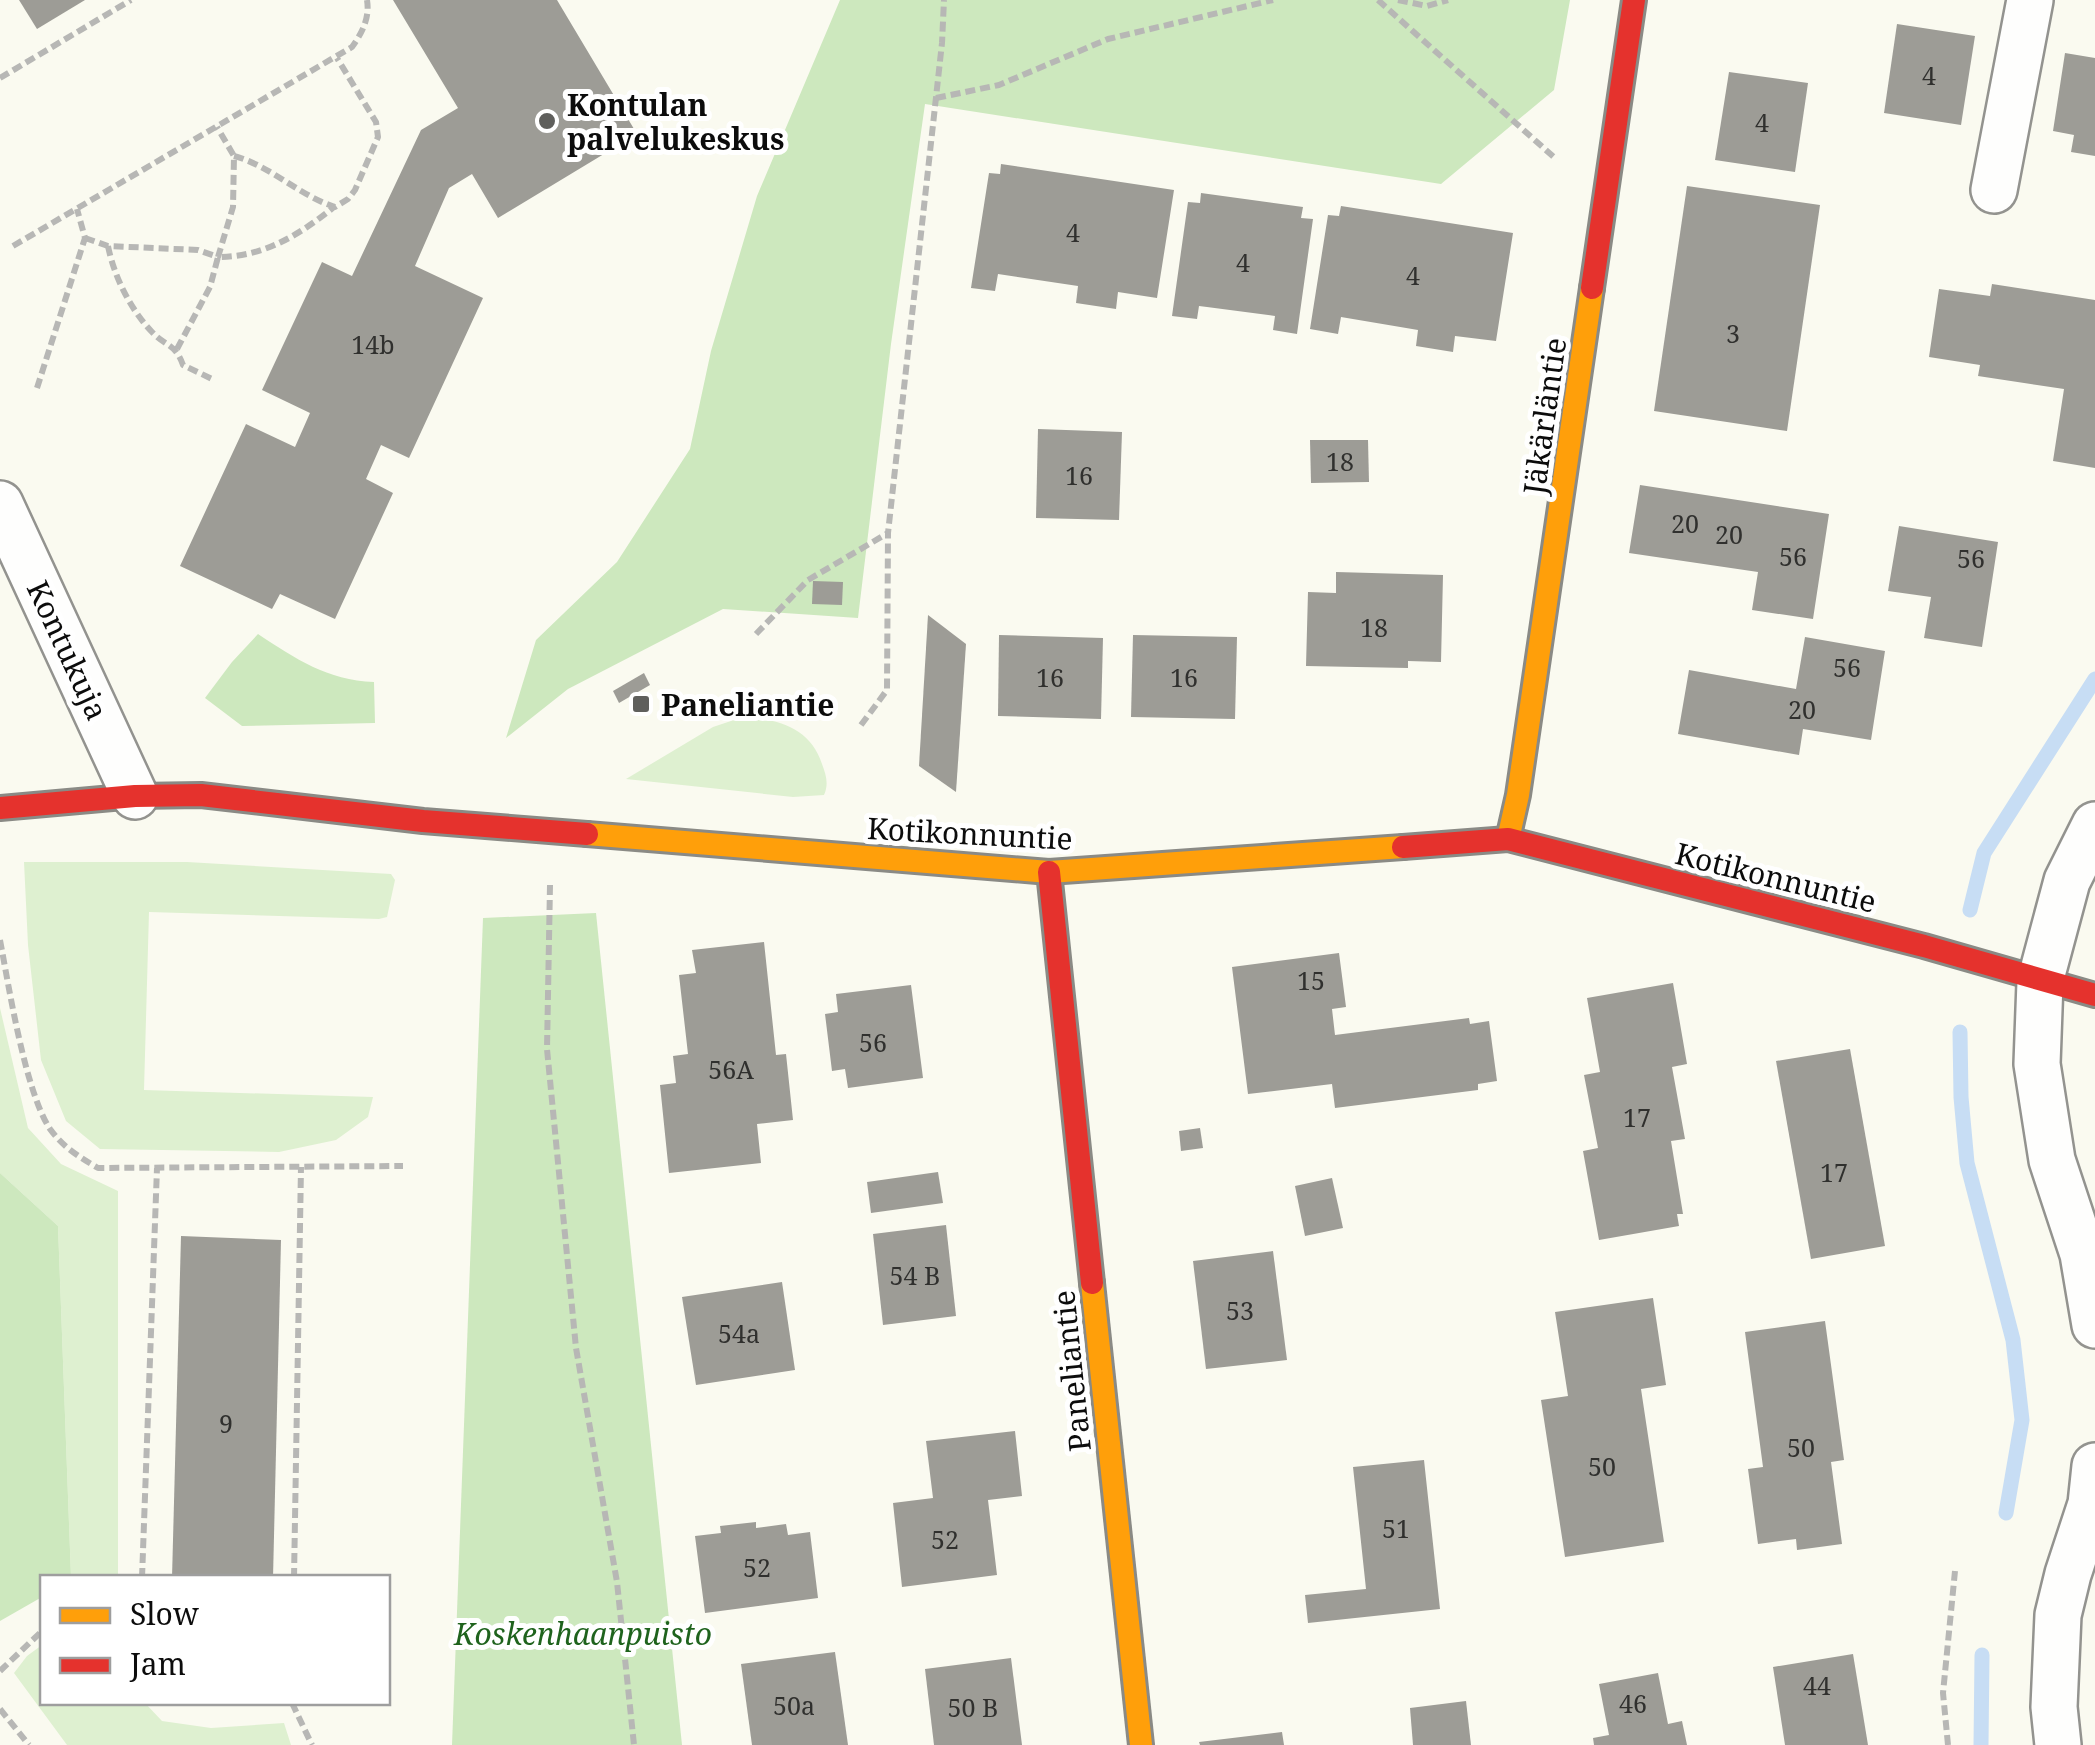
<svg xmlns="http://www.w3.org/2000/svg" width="2095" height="1745" font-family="'Noto Serif',serif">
  <rect width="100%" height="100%" fill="#fafaf0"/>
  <g fill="#def0d0">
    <path d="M743,717C777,718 811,728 822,764C826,775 829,784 824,795L793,797L626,779L713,727Z"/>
    <polygon points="24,862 187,862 391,874 395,880 387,917 379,919 149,912 144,1090 373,1097 368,1117 336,1140 279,1152 100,1149 66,1121 41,1060 28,945"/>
    <polygon points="0,1008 28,1128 61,1164 118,1191 118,1577 71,1577 58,1226 0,1173"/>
    <polygon points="42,1645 42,1702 145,1703 162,1721 211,1728 284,1723 291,1745 67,1745 14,1673 27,1656"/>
  </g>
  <g fill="#cde8be">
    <polygon points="840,0 1570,0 1554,90 1441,184 925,104 891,344 858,618 723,609 568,689 506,738 536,640 617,562 690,449 711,351 757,196"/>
    <path d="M258,634C296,659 327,680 374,682L375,723L242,726L205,698L232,662Z"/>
    <polygon points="596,913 682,1745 452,1745 483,918"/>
    <polygon points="0,1173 58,1226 71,1577 42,1578 42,1597 0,1621"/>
  </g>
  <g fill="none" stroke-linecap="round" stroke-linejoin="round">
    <g stroke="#c7ddf4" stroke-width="15">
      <polyline points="1970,910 1984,853 2095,679"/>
      <polyline points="1960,1032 1961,1097 1967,1163 2013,1340 2022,1420 2006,1513"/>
      <polyline points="1981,1745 1982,1655"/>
    </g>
  </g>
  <g fill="#9d9c96">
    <polygon points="19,0 85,0 37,29"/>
    <polygon points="393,0 557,0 637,134 498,218 472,174 449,188 415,266 483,298 409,458 381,445 366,479 393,493 335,619 280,594 272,609 180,566 246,424 295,447 310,413 262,390 322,262 352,276 421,130 458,108"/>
    <polygon points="1897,24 1975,36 1961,125 1884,113"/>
    <polygon points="2065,53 2095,58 2095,156 2071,152 2074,135 2053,131"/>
    <polygon points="1729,72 1808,83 1795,172 1715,160"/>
    <polygon points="1001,164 1174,190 1157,298 1118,292 1116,309 1076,303 1078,286 998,274 995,291 971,288 989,173 1000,174"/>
    <polygon points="1687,186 1820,205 1787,431 1654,411"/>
    <polygon points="1201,193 1303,207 1301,218 1313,219 1297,334 1273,330 1275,316 1207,307 1199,306 1197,319 1172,316 1188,202 1200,203"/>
    <polygon points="1341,206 1513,233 1496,341 1455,336 1453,352 1416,346 1418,330 1341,317 1338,334 1310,329 1328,215 1339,216"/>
    <polygon points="1992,284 2095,300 2095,468 2053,461 2064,389 1978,376 1980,365 1929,357 1939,289 1990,296"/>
    <polygon points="1038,429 1122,432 1119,520 1036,518"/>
    <polygon points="1310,440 1368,440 1369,482 1311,483"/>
    <polygon points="1640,485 1829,514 1813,619 1752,610 1758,572 1629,553"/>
    <polygon points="1899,526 1998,542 1982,647 1924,638 1931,597 1888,591"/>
    <polygon points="1336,572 1443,575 1441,662 1408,661 1408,668 1306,666 1308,592 1336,593"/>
    <polygon points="813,581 843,582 842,605 812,604"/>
    <polygon points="928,615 966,644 956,792 919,766"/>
    <polygon points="999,635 1103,638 1101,719 998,716"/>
    <polygon points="1133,635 1237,637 1235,719 1131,717"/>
    <polygon points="1805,637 1885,651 1871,740 1803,729 1799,755 1678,734 1689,670 1796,689"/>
    <polygon points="644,673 650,685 619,703 613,691"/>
    <polygon points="764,942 776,1055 786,1054 793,1120 757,1124 761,1163 669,1173 660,1085 676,1083 673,1056 688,1054 679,975 696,973 692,950"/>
    <polygon points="1339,953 1346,1007 1332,1009 1335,1035 1469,1018 1470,1024 1489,1021 1497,1081 1478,1084 1478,1090 1335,1108 1332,1084 1248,1094 1232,967"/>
    <polygon points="1673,983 1687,1064 1672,1067 1685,1139 1671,1141 1683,1214 1677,1214 1679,1226 1599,1240 1583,1151 1598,1148 1584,1075 1600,1072 1587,998"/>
    <polygon points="911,985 923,1078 848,1088 845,1069 832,1071 825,1014 838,1012 836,994"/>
    <polygon points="1850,1049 1885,1246 1811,1259 1776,1061"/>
    <polygon points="1200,1128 1203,1148 1181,1151 1179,1131"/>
    <polygon points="938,1172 943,1203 871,1213 867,1182"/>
    <polygon points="1332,1178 1343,1228 1305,1236 1295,1186"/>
    <polygon points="946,1225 956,1316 883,1325 873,1234"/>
    <polygon points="181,1236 281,1240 273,1578 172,1578"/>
    <polygon points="1273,1251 1287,1360 1206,1369 1193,1261"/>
    <polygon points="782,1282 795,1370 696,1385 682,1297"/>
    <polygon points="1653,1298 1666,1385 1641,1389 1664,1542 1565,1557 1541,1400 1568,1396 1555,1312"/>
    <polygon points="1825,1321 1844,1460 1831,1462 1842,1544 1797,1550 1796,1539 1758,1544 1748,1469 1763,1467 1745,1332"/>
    <polygon points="1015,1431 1022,1496 988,1500 997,1575 902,1587 893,1503 933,1498 926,1441"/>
    <polygon points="1424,1460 1440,1609 1308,1623 1305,1595 1366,1589 1353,1467"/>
    <polygon points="756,1522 756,1528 786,1524 788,1535 810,1532 818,1598 705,1613 695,1536 721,1533 720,1526"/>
    <polygon points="835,1652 848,1745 752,1745 741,1664"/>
    <polygon points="1853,1654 1868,1745 1785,1745 1773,1667"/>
    <polygon points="1011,1658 1022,1745 934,1745 925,1669"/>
    <polygon points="1658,1673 1668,1724 1682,1721 1687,1745 1594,1745 1593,1738 1609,1735 1599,1684"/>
    <polygon points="1466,1701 1471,1745 1413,1745 1410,1708"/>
    <polygon points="1282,1732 1284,1745 1200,1745 1199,1742"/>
  </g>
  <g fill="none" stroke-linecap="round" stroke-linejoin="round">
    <g stroke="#93938f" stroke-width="50">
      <g id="street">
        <polyline points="1994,190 2030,0"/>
        <polyline points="0,504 135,796"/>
        <polyline points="2095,825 2067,881 2040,982 2037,1064 2052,1160 2083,1254 2095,1325"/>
        <polyline points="2058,1745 2054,1707 2058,1615 2068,1574 2091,1504 2095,1466"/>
      </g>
    </g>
    <g stroke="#8a8a85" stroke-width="28">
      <g id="slow">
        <polyline points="587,834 1049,872 1403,847"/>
        <polyline points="1508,839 1518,795 1592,288"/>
        <polyline points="1092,1283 1141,1745"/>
      </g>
    </g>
    <g stroke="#8a8a85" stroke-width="28">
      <g id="jam">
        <polyline points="1592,288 1634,0"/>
        <polyline points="0,808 135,796 201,795 423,821 587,834"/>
        <polyline points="1403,847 1508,839 1924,946 2095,995"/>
        <polyline points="1049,872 1092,1283"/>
      </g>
    </g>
    <g stroke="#b7b7b5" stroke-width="6" stroke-dasharray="10 5" stroke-linecap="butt">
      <polyline points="1378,0 1556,159"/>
      <polyline points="1398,0 1427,6 1448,0"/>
      <polyline points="0,78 131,0"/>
      <polyline points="936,98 999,85 1108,39 1273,0"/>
      <path d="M234,156C271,166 298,195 335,207L348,199L355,190L378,137L376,122L337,58"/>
      <polyline points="85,238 108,246 198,250 218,257 233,207 234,156 217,127"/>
      <path d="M13,246L352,47C362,33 370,18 367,0"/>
      <path d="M108,246C114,276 130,309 152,332C166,347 175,343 183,365L212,379"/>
      <path d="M177,349L210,287L218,257C264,257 299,235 334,207"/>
      <polyline points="37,388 85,238 77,209"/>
      <polyline points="756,634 808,580 888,533"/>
      <polyline points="861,725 887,690 888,533 942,43 944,0"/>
      <polyline points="550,885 547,1049 576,1348 617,1582 634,1745"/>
      <path d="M0,940C9,987 25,1091 50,1129C63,1147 79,1157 98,1168L403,1166"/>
      <polyline points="142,1578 157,1168"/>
      <polyline points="294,1578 301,1167"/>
      <polyline points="0,1671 42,1631"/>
      <polyline points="186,1702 292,1702"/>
      <polyline points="292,1703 312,1745"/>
      <polyline points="0,1709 29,1745"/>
      <polyline points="1948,1745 1943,1693 1955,1571"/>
    </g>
    <use href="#street" stroke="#fefefd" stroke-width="45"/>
    <use href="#slow" stroke="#ff9f0a" stroke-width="22"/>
    <use href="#jam" stroke="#e5322d" stroke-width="22"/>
  </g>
  <g fill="#5f5f5c" stroke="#fff" stroke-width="4">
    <circle cx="547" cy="121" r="10"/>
    <rect x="631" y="694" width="20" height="20" rx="5"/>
  </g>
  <g text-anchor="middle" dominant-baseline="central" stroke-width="10" stroke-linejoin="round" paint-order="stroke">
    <g font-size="25" fill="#30302e">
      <text x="1929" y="75">4</text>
      <text x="1762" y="122">4</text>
      <text x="1073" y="232">4</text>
      <text x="1243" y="262">4</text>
      <text x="1413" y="275">4</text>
      <text x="1733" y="333">3</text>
      <text x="373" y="344">14b</text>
      <text x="1340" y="461">18</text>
      <text x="1079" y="475">16</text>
      <text x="1685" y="523">20</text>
      <text x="1729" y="534">20</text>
      <text x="1793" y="556">56</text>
      <text x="1971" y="558">56</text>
      <text x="1374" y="627">18</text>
      <text x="1847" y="667">56</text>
      <text x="1050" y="677">16</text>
      <text x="1184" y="677">16</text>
      <text x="1802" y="709">20</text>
      <text x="1311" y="980">15</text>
      <text x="873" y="1042">56</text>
      <text x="731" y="1069">56A</text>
      <text x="1637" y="1117">17</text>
      <text x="1834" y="1172">17</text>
      <text x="915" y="1275">54 B</text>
      <text x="1240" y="1310">53</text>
      <text x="739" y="1333">54a</text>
      <text x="226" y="1423">9</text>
      <text x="1801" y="1447">50</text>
      <text x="1602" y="1466">50</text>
      <text x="1396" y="1528">51</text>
      <text x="945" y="1539">52</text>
      <text x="757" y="1567">52</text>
      <text x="1817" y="1685">44</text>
      <text x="1633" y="1703">46</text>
      <text x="794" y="1705">50a</text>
      <text x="973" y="1707">50 B</text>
    </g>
    <g font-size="30" font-weight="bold" fill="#0c0c0c" stroke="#fff" text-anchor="start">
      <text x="567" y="104">Kontulan<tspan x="567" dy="34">palvelukeskus</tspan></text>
      <text x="661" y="704">Paneliantie</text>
    </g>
    <g font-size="30" fill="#0c0c0c" stroke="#fff">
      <text transform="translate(1544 416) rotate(-82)">Jäkärläntie</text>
      <text transform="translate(68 650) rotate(65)">Kontukuja</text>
      <text transform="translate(970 833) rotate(3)">Kotikonnuntie</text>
      <text transform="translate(1776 877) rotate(14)">Kotikonnuntie</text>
      <text transform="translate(1071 1371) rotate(-96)">Paneliantie</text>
    </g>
    <g font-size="30" font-style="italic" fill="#1f631d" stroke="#fff">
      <text x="583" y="1633">Koskenhaanpuisto</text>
    </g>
  </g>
  <rect x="40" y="1575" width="350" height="130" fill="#ffffff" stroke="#9e9e9e" stroke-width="2.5"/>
  <rect x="60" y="1608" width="50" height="15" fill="#ff9f0a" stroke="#9e9e9e" stroke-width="2.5"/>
  <text x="130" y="1625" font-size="30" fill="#0c0c0c">Slow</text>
  <rect x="60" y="1658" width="50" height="15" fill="#e5322d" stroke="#9e9e9e" stroke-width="2.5"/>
  <text x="130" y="1675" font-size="30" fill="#0c0c0c">Jam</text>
</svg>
